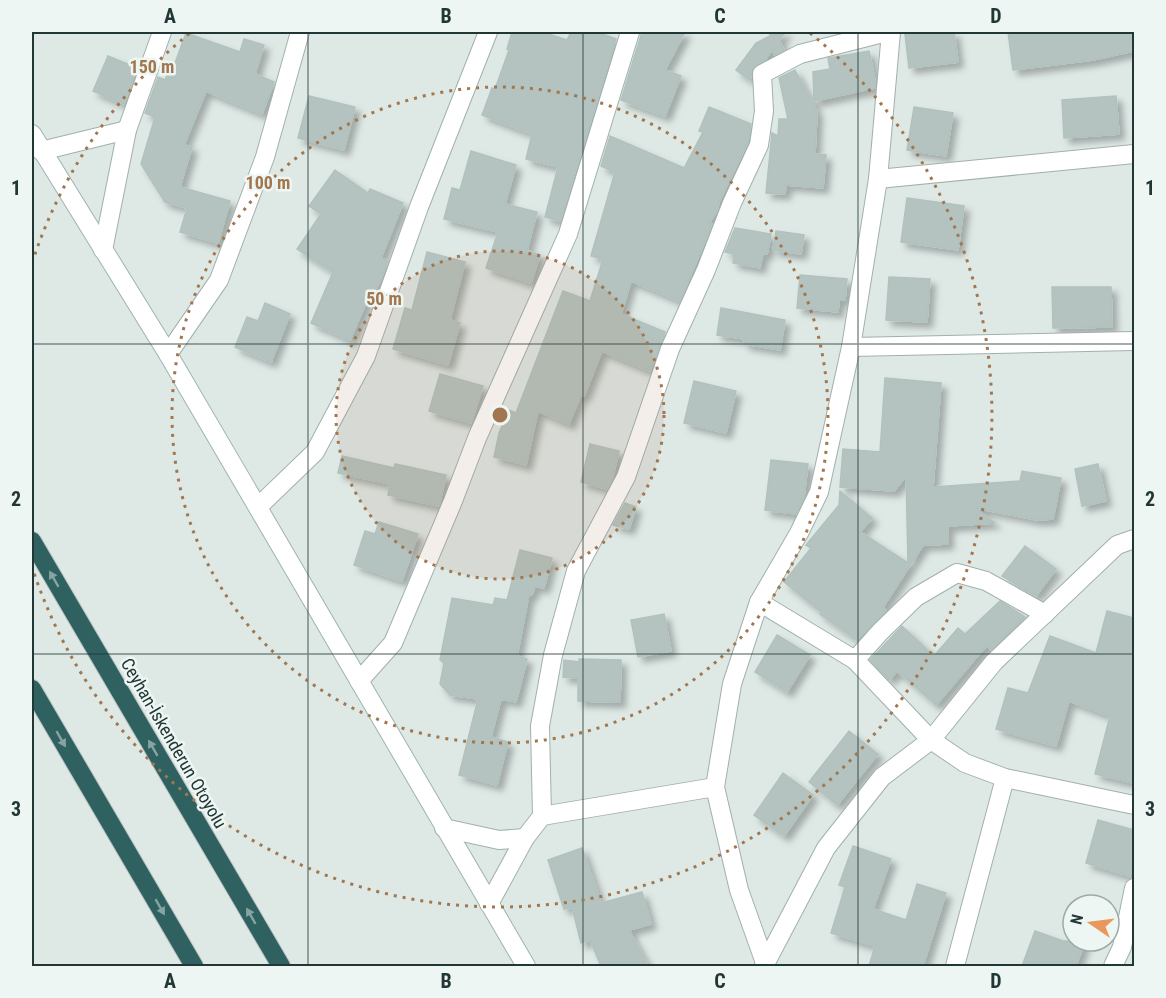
<svg xmlns="http://www.w3.org/2000/svg" width="1166" height="998" font-family="'Roboto Condensed',sans-serif">
  <defs>
    <filter id="shadow"><feDropShadow dx="5.5" dy="5.5" stdDeviation="3" flood-color="#0004"/></filter>
  </defs>
  <rect width="100%" height="100%" fill="#dee9e6"/>
  <g fill="#b4c3bf" stroke="#b1c2be" stroke-width="1.5" filter="url(#shadow)">
    <polygon points="512,32 542,32 567,40 571,32 597,32 616,39 560,221 545,217 558,167 526,159 532,134 482,115 492,88 495,89 509,50 507,49"/>
    <polygon points="642,32 685,32 665,70 681,76 665,116 621,100"/>
    <polygon points="773,32 786,32 779,40 784,50 774,55 773,49 765,60 753,68 750,80 736,70 756,43 770,36 770,33"/>
    <polygon points="924,32 954,32 958,62 909,68 905,34"/>
    <polygon points="1008,32 1134,32 1134,51 1093,60 1013,70"/>
    <polygon points="186,33 240,52 244,39 264,45 255,74 274,82 262,114 206,91 184,145 192,147 180,187 230,201 218,243 180,232 187,208 165,202 141,164 155,117 145,113 158,77 165,80 168,73 171,74"/>
    <polygon points="869,51 875,81 875,88 814,101 813,72 830,69 828,58"/>
    <polygon points="108,56 137,68 124,104 93,91"/>
    <polygon points="795,70 817,112 815,154 826,155 823,188 786,185 785,194 766,193 772,133 778,136 779,119 788,119 779,78"/>
    <polygon points="309,96 355,107 344,150 298,138"/>
    <polygon points="1116,96 1119,134 1064,138 1062,100"/>
    <polygon points="709,107 751,124 748,142 719,202 717,211 709,223 712,224 680,301 631,281 621,314 665,332 650,371 602,351 584,396 581,395 569,424 538,411 526,465 494,457 499,433 509,410 516,413 563,291 590,301 603,259 591,256 615,172 601,166 610,136 684,168 703,132 699,131"/>
    <polygon points="914,107 953,113 946,156 907,150"/>
    <polygon points="471,151 516,165 505,204 537,212 527,250 540,255 531,283 486,268 498,232 444,219 452,188 460,190"/>
    <polygon points="335,170 368,193 370,189 403,203 381,258 388,261 381,279 372,297 369,296 350,340 311,323 333,272 297,249 321,214 309,206"/>
    <polygon points="907,198 964,206 958,250 901,242"/>
    <polygon points="735,228 771,234 767,254 763,253 760,268 733,263 734,254 725,252"/>
    <polygon points="776,231 804,235 801,254 773,250"/>
    <polygon points="427,252 465,262 450,320 460,323 448,365 393,349 405,308 412,310"/>
    <polygon points="800,275 847,279 845,300 839,300 838,312 797,308"/>
    <polygon points="889,277 930,279 927,322 886,320"/>
    <polygon points="1052,287 1111,287 1112,327 1053,328"/>
    <polygon points="265,303 290,314 271,362 235,347 247,317 258,321"/>
    <polygon points="721,308 785,320 780,350 744,344 745,339 717,335"/>
    <polygon points="440,374 483,386 471,423 429,411"/>
    <polygon points="885,378 941,383 933,487 1020,481 1022,471 1061,478 1053,519 1037,520 975,508 995,523 948,526 948,544 923,545 883,607 886,611 857,640 820,614 821,612 784,582 811,548 806,545 839,505 840,491 872,518 860,532 908,563 906,476 894,491 840,487 843,449 880,452"/>
    <polygon points="694,381 736,391 726,433 684,423"/>
    <polygon points="590,444 619,451 612,480 607,489 581,482"/>
    <polygon points="342,456 394,468 395,464 446,475 439,506 388,495 390,484 338,473"/>
    <polygon points="771,460 808,464 804,497 796,514 765,510"/>
    <polygon points="1098,464 1106,501 1082,506 1075,469"/>
    <polygon points="625,503 636,507 629,529 613,525"/>
    <polygon points="379,522 418,534 402,581 354,565 365,531 375,534"/>
    <polygon points="1025,546 1056,569 1036,596 1002,576"/>
    <polygon points="520,550 552,558 544,588 535,586 532,595 529,594 517,656 527,659 516,702 501,699 491,737 508,742 497,785 459,775 478,699 450,695 440,684 444,663 440,660 452,598 493,605 495,598 507,600"/>
    <polygon points="1000,601 1025,617 991,650 987,645 936,705 897,671 889,680 870,660 902,626 934,656 958,628 965,634"/>
    <polygon points="1107,611 1134,618 1134,783 1095,774 1110,716 1069,701 1056,746 996,729 1008,688 1028,693 1050,636 1096,653"/>
    <polygon points="664,614 671,651 638,657 631,620"/>
    <polygon points="777,635 810,655 787,692 755,672"/>
    <polygon points="579,659 621,660 620,702 578,701 578,678 563,677 564,660 579,662"/>
    <polygon points="849,731 878,754 837,805 809,782"/>
    <polygon points="783,773 813,795 784,836 754,815"/>
    <polygon points="1098,820 1134,830 1134,859 1130,876 1086,863"/>
    <polygon points="853,846 891,859 873,909 906,920 917,884 946,893 923,966 869,966 875,946 831,933 845,887 839,885"/>
    <polygon points="582,848 601,903 642,892 651,924 629,930 648,966 601,966 590,940 581,943 572,907 564,909 548,860"/>
    <polygon points="1035,931 1063,941 1085,941 1076,966 1022,966"/>
  </g>
  <g fill="none" stroke-linecap="round" stroke-linejoin="round">
    <g stroke="#a2b0ad" stroke-width="20">
      <g id="street">
        <polyline points="41,151 127,130"/>
        <polyline points="878,179 1134,154"/>
        <polyline points="103,250 127,130 162,32"/>
        <polyline points="851,347 1134,341"/>
        <polyline points="168,354 219,280 265,157 300,32"/>
        <polyline points="258,507 315,452 366,356 419,207 488,32"/>
        <polyline points="759,602 855,660 880,632 916,597 957,573 986,581 1045,614"/>
        <polyline points="855,660 931,740 965,763 1005,778 1134,805"/>
        <polyline points="359,681 393,643 453,501 477,438 568,234 630,32"/>
        <polyline points="542,816 715,787"/>
        <polyline points="444,828 499,840 525,838"/>
        <polyline points="489,904 525,838 542,816 540,726 553,655 576,571 626,477 670,349 706,270 732,203 759,145 764,111 762,74 800,54 887,32"/>
        <polyline points="765,963 739,890 715,787 732,684 759,602 799,533 819,492 851,347 878,179 891,32"/>
        <polyline points="764,966 826,848 882,777 931,740 994,662 1117,545 1134,539"/>
        <polyline points="955,966 1005,778"/>
        <polyline points="1113,966 1122,947 1134,888"/>
      </g>
    </g>
    <g stroke="#9eb3b0" stroke-width="20">
      <polyline id="secondary" points="32,134 168,354 526,966"/>
    </g>
    <g stroke="#bcc3c2" stroke-width="20">
      <g id="highway">
        <polyline points="32,541 281,966"/>
        <polyline points="32,689 194,966"/>
      </g>
    </g>
    <use href="#street" stroke="#fff" stroke-width="18"/>
    <use href="#secondary" stroke="#fff" stroke-width="18"/>
    <use href="#highway" stroke="#2f6160" stroke-width="18"/>
  </g>
  <defs><path id="oneway-solid" d="M-6-.8H1V-3.2L6.5 0L1 3.2V.8H-6Z" transform="scale(1.5)"/></defs>
  <g fill="#85a4a2">
    <use href="#oneway-solid" transform="translate(54 579) rotate(-120)"/>
    <use href="#oneway-solid" transform="translate(61 739) rotate(60)"/>
    <use href="#oneway-solid" transform="translate(153 748) rotate(-120)"/>
    <use href="#oneway-solid" transform="translate(160 907) rotate(60)"/>
    <use href="#oneway-solid" transform="translate(251 916) rotate(-120)"/>
  </g>
  <path fill="none" stroke="#213735" stroke-width="1.5" stroke-opacity="0.55" d="M308,32V966M583,32V966M858,32V966M32,344H1134M32,654H1134"/>
  <circle cx="500" cy="415" r="164" fill="#a2764f" fill-opacity=".12"/>
  <g fill="none" stroke="#a2764f" stroke-width="3" stroke-dasharray="3 6">
    <circle cx="500" cy="415" r="164"/>
    <circle cx="500" cy="415" r="328"/>
    <path d="M32 263A492 492 0 0 1 190 33M810 33A492 492 0 1 1 32 567"/>
  </g>
  <g text-anchor="middle" dominant-baseline="central" stroke-width="5" stroke-linejoin="round" paint-order="stroke">
    <g font-size="18" fill="#213735" stroke="#eef6f3">
      <text transform="translate(174 743) rotate(60)">Ceyhan-İskenderun Otoyolu</text>
    </g>
  </g>
  <circle cx="500" cy="415" r="9" fill="#a2764f" stroke="#eef6f3" stroke-width="3"/>
  <g font-size="18" text-anchor="middle" font-weight="bold" fill="#a2764f" stroke="#eef6f3" stroke-width="5" stroke-linejoin="round" paint-order="stroke">
    <text x="152" y="73">150 m</text>
    <text x="268" y="189">100 m</text>
    <text x="384" y="305">50 m</text>
  </g>
  <rect width="1166" height="998" fill="none" stroke="#eef6f3" stroke-width="66"/>
  <g transform="translate(1091 923) rotate(284)"><circle r="28" fill="#eef6f3" stroke="#9caaa7" stroke-width="1.5"/>
  <path d="M0-4.5L10 22L0 15L-10 22Z" fill="#e8985d"/>
  <text y="-9" font-size="16" font-weight="bold" text-anchor="middle" fill="#213735">N</text>
  </g>
  <rect x="33" y="33" width="1100" height="932" fill="none" stroke="#213735" stroke-width="2"/>
  <g font-size="20" text-anchor="middle" font-weight="bold" fill="#213735">
    <text x="170" y="23">A</text>
    <text x="446" y="23">B</text>
    <text x="720" y="23">C</text>
    <text x="996" y="23">D</text>
    <text x="16" y="195">1</text>
    <text x="1150" y="195">1</text>
    <text x="16" y="506">2</text>
    <text x="1150" y="506">2</text>
    <text x="16" y="816">3</text>
    <text x="1150" y="816">3</text>
    <text x="170" y="988">A</text>
    <text x="446" y="988">B</text>
    <text x="720" y="988">C</text>
    <text x="996" y="988">D</text>
  </g>
</svg>
